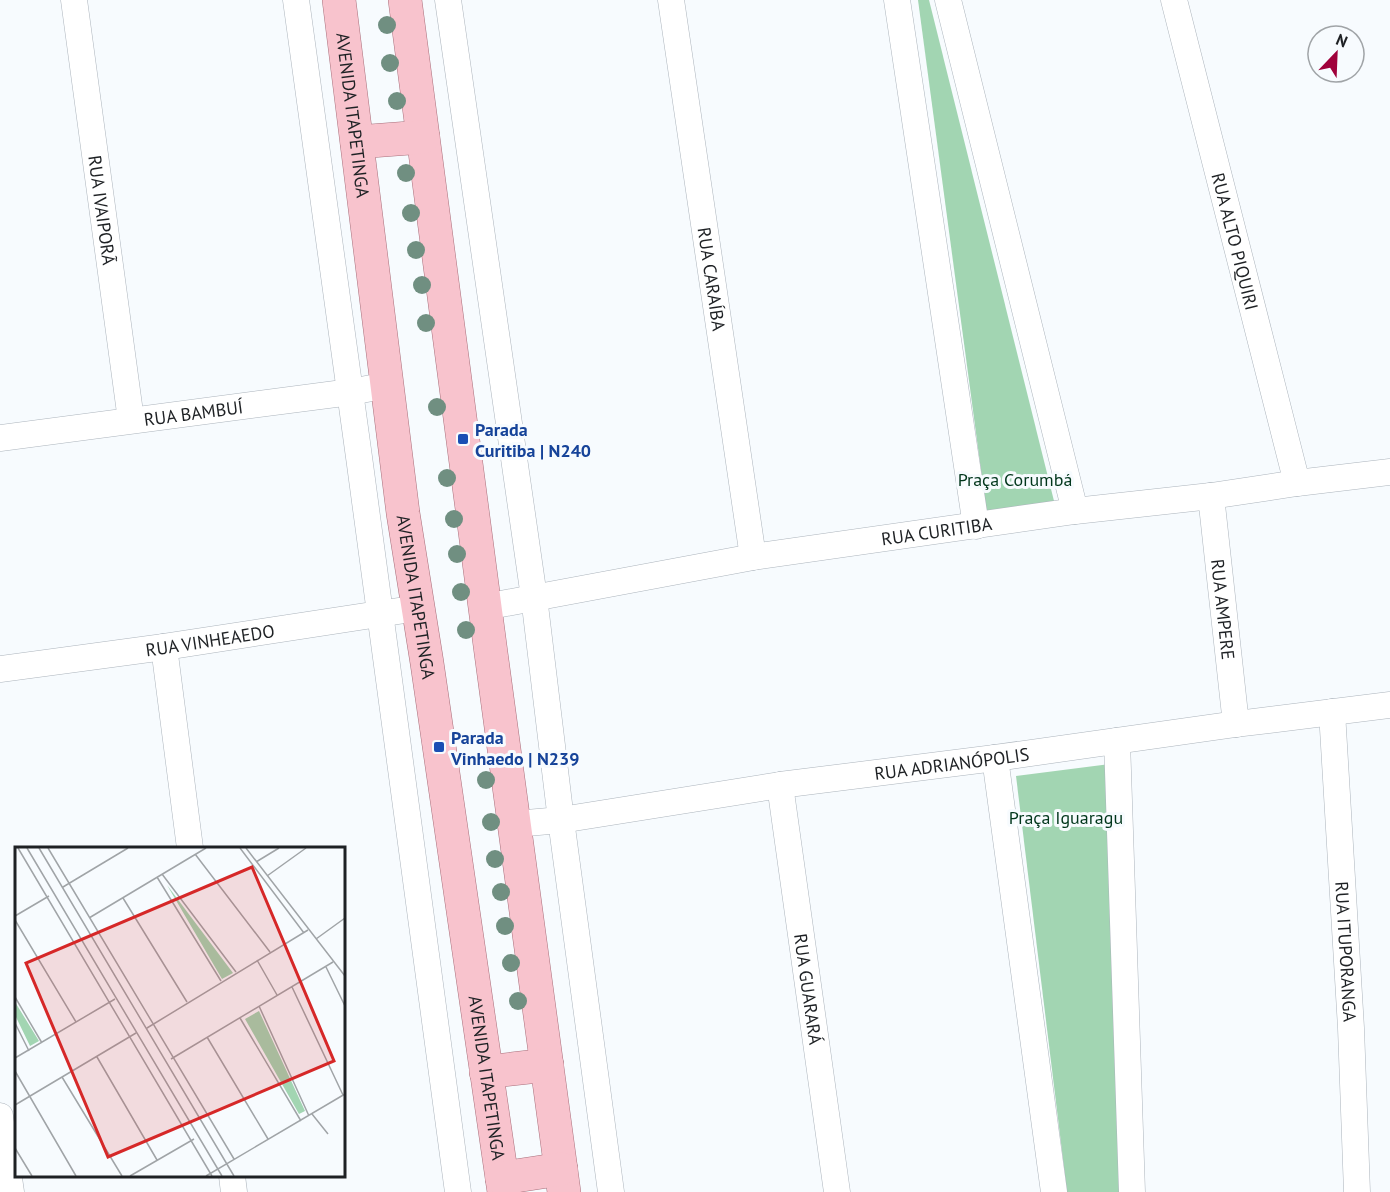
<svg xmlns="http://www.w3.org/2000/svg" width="1390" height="1192" font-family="'PT Sans',sans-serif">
  <rect width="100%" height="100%" fill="#f7fbfe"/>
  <g fill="#a2d5b2">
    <polygon points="918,0 929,0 1056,509 987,515"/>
    <polygon points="1110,764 1121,1192 1067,1192 1016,776"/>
  </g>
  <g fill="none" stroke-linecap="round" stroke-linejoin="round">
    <g stroke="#acb4bc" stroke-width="27">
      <g id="minor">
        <path id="s1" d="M74,0L131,420"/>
        <path d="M296,0C352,397 404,795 458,1192"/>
        <polyline points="448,0 534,597 561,820 611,1192"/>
        <path id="s2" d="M671,0L753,557"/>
        <polyline points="897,0 976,526"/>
        <polyline points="948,0 1075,511"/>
        <path id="s3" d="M1174,0L1297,483"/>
        <path id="s4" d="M0,438L351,392L387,385"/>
        <path id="s5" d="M1211,496L1236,724"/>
        <path id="s6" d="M485,607L753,557L1075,511L1211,496L1297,483L1390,472"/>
        <polyline points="164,647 190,848"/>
        <path id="s7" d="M0,669L164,647L418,608"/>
        <path id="s8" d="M1332,712L1351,1028L1357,1192"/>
        <polyline points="1117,741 1132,1192"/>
        <polyline points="995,758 1054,1192"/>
        <path id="s9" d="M780,785L837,1192"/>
        <path id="s10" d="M515,824L561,820L780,785L995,758L1236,724L1390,705"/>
        <polyline points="0,1116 11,1192"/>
        <polyline points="232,1176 234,1192"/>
      </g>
    </g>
    <g stroke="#a8707c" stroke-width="34">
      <g id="major">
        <path id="s11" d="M339,0L403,513L427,663L504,1192"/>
        <polyline points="405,0 491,653 564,1192"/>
        <polyline points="357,142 423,137"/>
        <polyline points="486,1072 547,1065"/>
        <polyline points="502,1178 561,1169"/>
      </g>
    </g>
    <use href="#minor" stroke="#fff" stroke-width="26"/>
    <use href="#major" stroke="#f8c3cd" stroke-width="33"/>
  </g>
  <g fill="#708f81">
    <circle cx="387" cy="25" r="9"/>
    <circle cx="390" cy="63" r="9"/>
    <circle cx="397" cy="101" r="9"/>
    <circle cx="406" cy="173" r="9"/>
    <circle cx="411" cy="213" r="9"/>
    <circle cx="416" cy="250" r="9"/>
    <circle cx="422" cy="285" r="9"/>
    <circle cx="426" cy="323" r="9"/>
    <circle cx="437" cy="407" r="9"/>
    <circle cx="447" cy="478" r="9"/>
    <circle cx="454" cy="519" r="9"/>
    <circle cx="457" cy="554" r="9"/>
    <circle cx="461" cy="592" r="9"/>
    <circle cx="466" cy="630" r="9"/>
    <circle cx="486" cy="780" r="9"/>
    <circle cx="491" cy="822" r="9"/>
    <circle cx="495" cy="859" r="9"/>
    <circle cx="501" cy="892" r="9"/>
    <circle cx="505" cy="926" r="9"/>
    <circle cx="511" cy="963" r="9"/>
    <circle cx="518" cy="1001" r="9"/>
  </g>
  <g fill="#1a4fb4" stroke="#f7fbfe" stroke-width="2">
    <rect x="457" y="433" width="12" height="12" rx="3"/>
    <rect x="433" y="741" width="12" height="12" rx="3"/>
  </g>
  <g text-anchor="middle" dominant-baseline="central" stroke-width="6" stroke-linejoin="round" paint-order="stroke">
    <g font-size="18" fill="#1e2124" stroke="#f7fbfe">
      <text stroke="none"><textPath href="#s11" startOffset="116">AVENIDA ITAPETINGA</textPath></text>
      <text stroke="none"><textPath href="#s1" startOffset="212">RUA IVAIPORÃ</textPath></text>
      <text stroke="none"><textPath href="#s3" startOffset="249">RUA ALTO PIQUIRI</textPath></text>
      <text stroke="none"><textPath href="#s2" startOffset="282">RUA CARAÍBA</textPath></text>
      <text stroke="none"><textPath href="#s4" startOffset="195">RUA BAMBUÍ</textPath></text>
      <text stroke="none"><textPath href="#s6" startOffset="458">RUA CURITIBA</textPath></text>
      <text stroke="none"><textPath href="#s11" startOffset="602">AVENIDA ITAPETINGA</textPath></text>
      <text stroke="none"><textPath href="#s5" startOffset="114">RUA AMPERE</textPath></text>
      <text stroke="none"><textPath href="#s7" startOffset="212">RUA VINHEAEDO</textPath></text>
      <text stroke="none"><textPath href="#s10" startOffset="441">RUA ADRIANÓPOLIS</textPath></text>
      <text stroke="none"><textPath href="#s8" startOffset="240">RUA ITUPORANGA</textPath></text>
      <text stroke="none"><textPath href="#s9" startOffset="206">RUA GUARARÁ</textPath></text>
      <text stroke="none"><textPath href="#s11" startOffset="1088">AVENIDA ITAPETINGA</textPath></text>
    </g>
    <g font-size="18" font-weight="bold" fill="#164399" stroke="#f7fbfe" text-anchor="start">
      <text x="475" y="429">Parada<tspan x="475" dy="21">Curitiba | N240</tspan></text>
      <text x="451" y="737">Parada<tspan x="451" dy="21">Vinhaedo | N239</tspan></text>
    </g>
    <g font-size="18" fill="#01361b" stroke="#f7fbfe">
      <text x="1015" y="479">Praça Corumbá</text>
      <text x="1066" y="817">Praça Iguaragu</text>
    </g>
  </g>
  <g transform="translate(15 847)">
    <rect width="330" height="330" fill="#f7fbfe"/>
    <path d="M152,38L218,126L207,132ZM0,155L24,194L15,199L0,168ZM244,164L290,264L284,267L230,172Z" fill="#a2d5b2"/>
    <path fill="none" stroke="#a0a4a7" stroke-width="1.5" d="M3,1L197,329M12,1L207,329M24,1L219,329M33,1L219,312M225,1L289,86M231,1L330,129M180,7L255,105M241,15L264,1M147,27L221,125M252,29L291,1M142,30L206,134M48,40L113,1M108,51L172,155M0,69L34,49M74,71L191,1M0,73L61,175M301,92L330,71M242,113L262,148M311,120L330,159M277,140L328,248M0,150L27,196M244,159L294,269M225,171L286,274M0,176L14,204M132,181L293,83M192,190L253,292M82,210L142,313M0,211L100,152M156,212L318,115M0,224L61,329M47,230L107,329M0,258L121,186M297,267L313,287M0,301L17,329M115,329L179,292M191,329L330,247"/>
    <path fill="#d62828" fill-opacity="0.15" stroke="#d62828" stroke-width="3" d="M237,20L319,214L93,310L11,116Z"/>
    <rect width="330" height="330" fill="none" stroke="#1e2124" stroke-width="3"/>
  </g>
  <g transform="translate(1336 54) rotate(23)"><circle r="28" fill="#f7fbfe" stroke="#a0a4a7" stroke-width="1.5"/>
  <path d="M0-4.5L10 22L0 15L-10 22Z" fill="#a0013b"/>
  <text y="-9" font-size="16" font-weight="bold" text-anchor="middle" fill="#1e2124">N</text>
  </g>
</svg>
